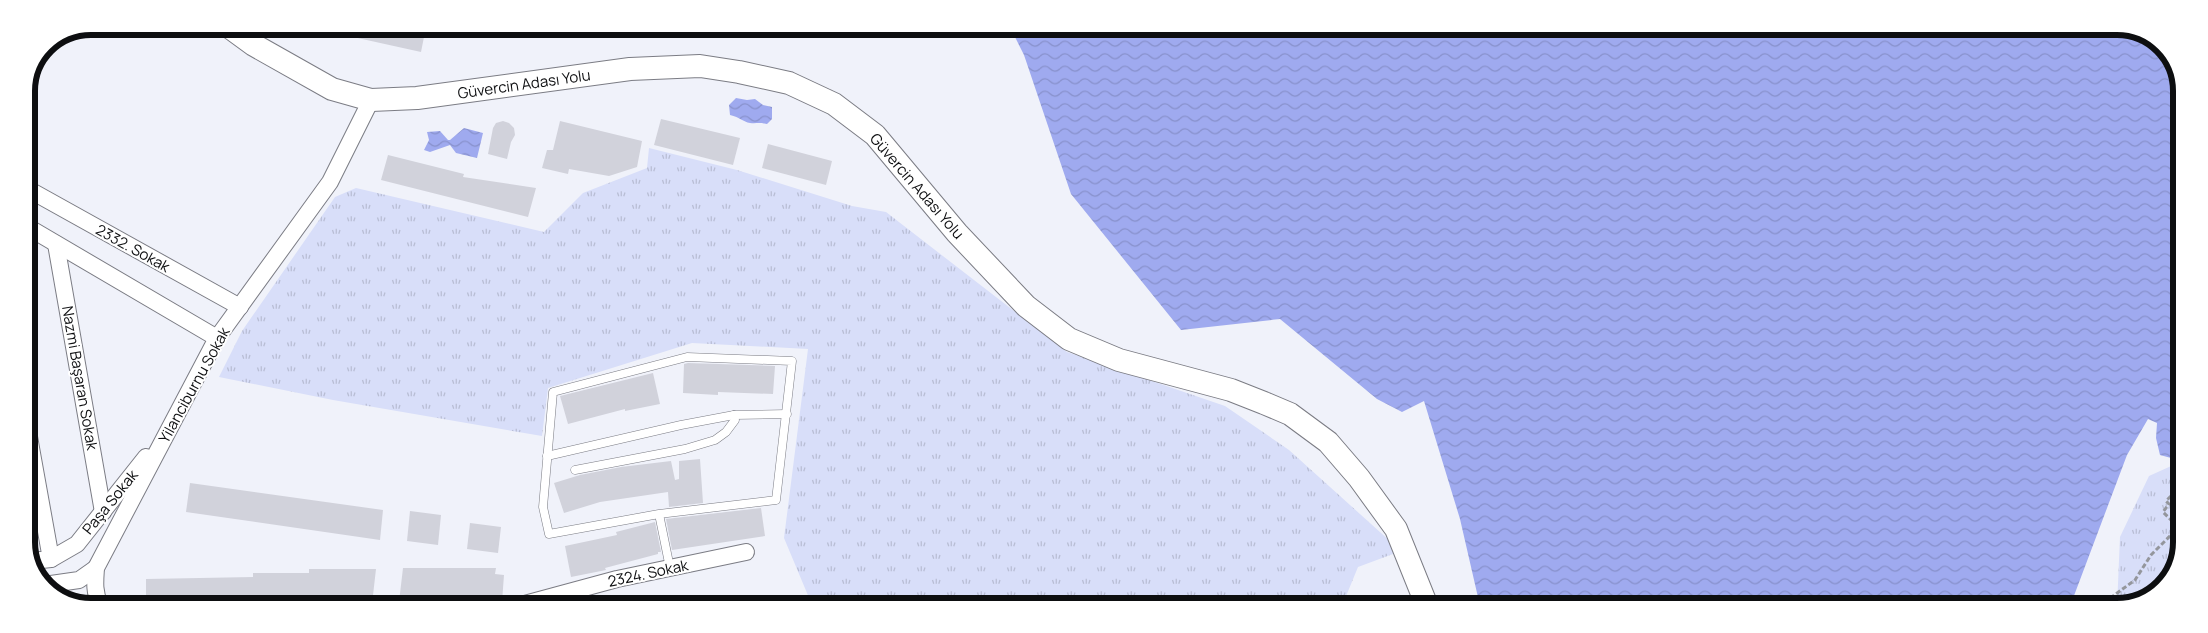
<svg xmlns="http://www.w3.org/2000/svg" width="2208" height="633" font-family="Manrope,sans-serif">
  <defs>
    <pattern id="grass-tufts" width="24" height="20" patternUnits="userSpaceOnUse" patternTransform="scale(1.25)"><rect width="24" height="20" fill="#d8def9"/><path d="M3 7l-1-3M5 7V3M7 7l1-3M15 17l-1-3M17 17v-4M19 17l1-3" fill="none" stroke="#b8bdd4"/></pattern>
    <pattern id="water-waves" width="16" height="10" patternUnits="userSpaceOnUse" patternTransform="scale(1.25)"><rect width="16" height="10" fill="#9faaef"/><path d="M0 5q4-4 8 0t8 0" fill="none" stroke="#8891cc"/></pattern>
  </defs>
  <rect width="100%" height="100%" fill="#f0f2fa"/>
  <g fill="url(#grass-tufts)">
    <polygon points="649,148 737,170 852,206 886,212 1067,352 1225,406 1289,450 1401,551 1358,567 1342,606 812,605 784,538 808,349 692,343 548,388 542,436 333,400 219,377 242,331 335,197 356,188 544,232 583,193 647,168"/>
    <polygon points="2180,462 2180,558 2157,593 2117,607 2120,537 2149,476"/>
  </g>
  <g fill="url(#water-waves)">
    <polygon points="447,27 476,27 475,31 470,35 446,29"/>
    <polygon points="1010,27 2133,28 2166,49 2182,87 2180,438 2171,458 2160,455 2156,438 2157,423 2148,419 2127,455 2072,601 2074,607 1480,606 1460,519 1424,401 1402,412 1377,399 1280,319 1181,330 1071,194 1024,55"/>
    <path d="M736,98L747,100L755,99L763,105L772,107V119L767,124C759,122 756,124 750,123C743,122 740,117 730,115L729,105Z"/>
    <polygon points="464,128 483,133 477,158 456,153 450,145 430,152 424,150 429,140 427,132 440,131 448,140 450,140"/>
  </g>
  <g fill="#d1d2db">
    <polygon points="336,27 426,27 421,52 335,33"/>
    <polygon points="661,119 740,138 733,165 654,145"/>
    <polygon points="503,121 509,123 514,128 515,135 511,142 507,159 488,154 493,128 496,123"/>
    <polygon points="560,121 642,141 637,167 609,176 569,169 568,174 542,168 547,150 553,150"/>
    <polygon points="768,144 832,161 826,185 762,168"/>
    <polygon points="388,155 464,174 463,177 536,188 528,217 381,180"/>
    <polygon points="688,363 775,366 773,394 718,392 718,395 683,393 684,364"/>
    <polygon points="653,373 660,404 625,411 625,409 568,424 560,396"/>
    <polygon points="700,459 703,503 669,507 668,492 600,502 564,513 554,483 580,475 621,467 671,461 675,480 679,479 679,461"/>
    <polygon points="190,483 383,510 380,540 186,512"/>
    <polygon points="761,508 765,536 672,550 666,519"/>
    <polygon points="410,511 441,515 438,545 407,541"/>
    <polygon points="655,522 661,552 658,552 658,554 605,568 606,570 571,577 565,546 617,535 616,532"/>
    <polygon points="470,523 501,527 498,553 467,549"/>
    <polygon points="403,568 496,568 495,574 504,575 502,602 457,599 457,601 399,602"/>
    <polygon points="309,569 376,569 372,604 146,605 146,579 253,577 253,573 309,573"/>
  </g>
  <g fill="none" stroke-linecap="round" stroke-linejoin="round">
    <g stroke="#7b7c84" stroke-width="9">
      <g id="lane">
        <polyline points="547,456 681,425 734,415 787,414"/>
        <polyline points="575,470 685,449 715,440 726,432 735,420 734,415"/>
        <polyline points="659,514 549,534 543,507 553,392 687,357 792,361 776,500 659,514 670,568"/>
      </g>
    </g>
    <g stroke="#7b7c84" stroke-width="18">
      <g id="street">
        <polyline points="26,188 240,307"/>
        <polyline points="26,226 217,338"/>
        <polyline points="56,244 103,512"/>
        <polyline points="26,420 51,559"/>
        <polyline points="32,561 51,559 77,544 146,457"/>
        <polyline points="44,585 79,580 96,568"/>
        <path d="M100,605C94,592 95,582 96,568L217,338L330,182L371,100"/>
        <polyline points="521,605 617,579 746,552"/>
      </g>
    </g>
    <g stroke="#7b7c84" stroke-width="24">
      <polyline id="secondary" points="228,26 254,45 332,89 371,100 417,98 630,69 700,66 739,72 789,83 834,104 875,135 957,233 1026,306 1069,339 1119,360 1231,390 1264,403 1290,414 1328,442 1359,478 1396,529 1427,606"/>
    </g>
    <g stroke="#94969c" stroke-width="3" stroke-dasharray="5 2.5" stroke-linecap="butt">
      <polyline points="2178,527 2163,512 2169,504 2166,501 2180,487"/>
      <polyline points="2098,607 2135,580 2151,555 2180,526"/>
    </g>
    <use href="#lane" stroke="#fff" stroke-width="8"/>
    <use href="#street" stroke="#fff" stroke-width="16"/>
    <use href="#secondary" stroke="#fff" stroke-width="22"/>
  </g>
  <g text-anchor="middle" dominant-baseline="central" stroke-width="4" stroke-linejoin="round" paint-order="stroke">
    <g font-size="15" fill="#0d0e10" stroke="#fff">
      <text transform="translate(524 84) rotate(-8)">Güvercin Adası Yolu</text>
      <text transform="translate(917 186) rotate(49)">Güvercin Adası Yolu</text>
      <text transform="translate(133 248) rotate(29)">2332. Sokak</text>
      <text transform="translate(80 378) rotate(80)">Nazmi Başaran Sokak</text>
      <text transform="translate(194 385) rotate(-61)">Yilanciburnu Sokak</text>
      <text transform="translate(110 502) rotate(-51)">Paşa Sokak</text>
      <text transform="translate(648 573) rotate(-12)">2324. Sokak</text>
    </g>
  </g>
  <path d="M0 0H2208V633H0ZM91 35H2117A56 56 0 0 1 2173 91V542A56 56 0 0 1 2117 598H91A56 56 0 0 1 35 542V91A56 56 0 0 1 91 35Z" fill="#fff" fill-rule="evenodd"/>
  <path fill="none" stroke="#0d0e10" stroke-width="6" d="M91 35H2117A56 56 0 0 1 2173 91V542A56 56 0 0 1 2117 598H91A56 56 0 0 1 35 542V91A56 56 0 0 1 91 35Z"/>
</svg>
